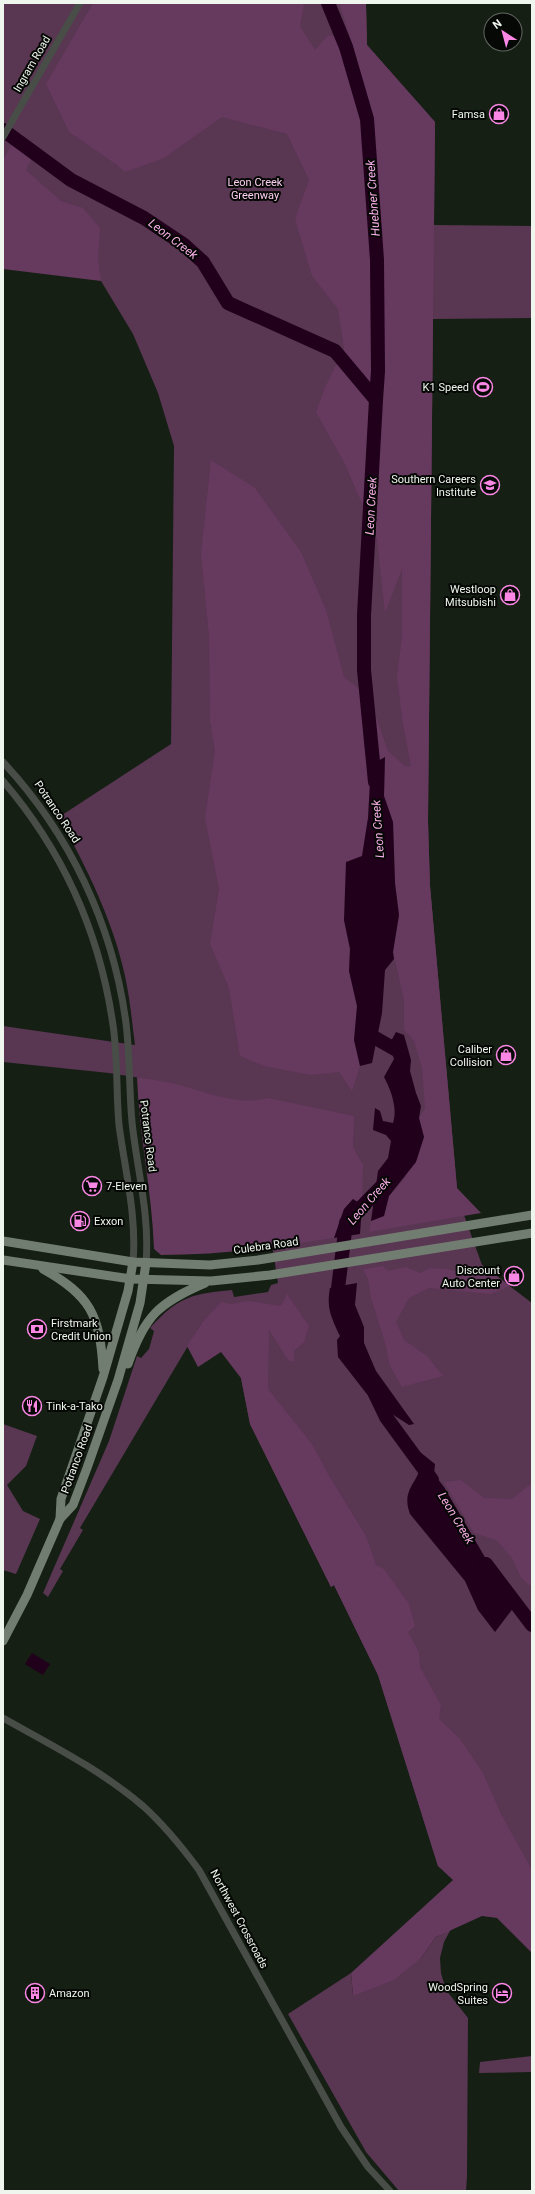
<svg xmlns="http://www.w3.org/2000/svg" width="535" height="2194" font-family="Roboto,sans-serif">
  <rect width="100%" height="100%" fill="#151f14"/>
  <g fill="#593652">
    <path d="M3,3H366L367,45L435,122L434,225L532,226V318L433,319L428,821L430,886L457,1188L464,1215L482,1265L532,1303V1946L438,1866L378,1675L334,1585L331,1587L250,1424L241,1378L201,1324L80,1528L83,1530L60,1569L63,1571L48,1597L43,1593L109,1441L137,1356L141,1358L149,1349L154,1331L150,1328C178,1297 191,1294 232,1290L234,1297L268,1292L271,1285L278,1283L271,1238L147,1079L109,1073L3,1062V1026L135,1045C132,1022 130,999 125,976C113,920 86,867 59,817L171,744L174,446L158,393L133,334L101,281L3,162Z"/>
    <polygon points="3,1424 37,1436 26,1466 7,1485 23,1511 40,1519 16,1574 3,1570"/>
    <polygon points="451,1929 444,1942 440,1958 441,1973 446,1990 468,2018 467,2177 466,2191 399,2191 366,2152 288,2014 351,1973 353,1996 421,1958 436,1937"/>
    <polygon points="532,2056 532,2072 479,2073 480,2062"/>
  </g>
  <g fill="#66395e">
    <polygon points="93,3 303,3 304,5 300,26 315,50 328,35 351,40 339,3 366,3 367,45 435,122 428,821 430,886 457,1188 481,1213 369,1232 371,1221 384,1216 389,1196 405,1178 424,1137 419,1118 425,1109 422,1068 414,1041 404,1030 404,1000 393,952 399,915 395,883 393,822 384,796 385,757 371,765 368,818 362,856 344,920 350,949 349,971 357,1006 354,1040 360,1066 352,1091 339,1072 311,1075 264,1066 240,1056 229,988 210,944 219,889 205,818 215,751 210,721 209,635 201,554 211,460 255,488 301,552 326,610 344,677 363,692 374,711 388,751 405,766 411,766 402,718 397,677 402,636 402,569 385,613 377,539 345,464 316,412 326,385 344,349 338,309 312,276 295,219 309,180 287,134 222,117 164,158 125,172 114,163 69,132 46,84"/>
    <polygon points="19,132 36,149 26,170 61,201 83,208 100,228 98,259 101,281 3,269 3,160"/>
    <path d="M137,1077C148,1079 160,1081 171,1083C202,1090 236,1107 268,1098L354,1116L353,1147L363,1165L362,1205L353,1199L344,1210L334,1238C276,1247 220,1255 161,1255L154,1249C152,1191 139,1135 137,1077Z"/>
    <polygon points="482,1265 510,1286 491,1294 429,1288 409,1298 396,1322 404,1340 427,1356 443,1376 402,1387 389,1364 386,1346 371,1298 368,1279 363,1269 383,1266 388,1271 406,1267 420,1273 430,1268 447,1269 472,1275 481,1270"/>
    <polygon points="287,1294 309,1326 304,1342 294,1351 294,1362 288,1360 269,1330 268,1389 312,1444 328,1474 366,1536 376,1565 384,1569 409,1604 415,1626 408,1632 419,1652 420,1667 441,1705 439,1719 460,1739 483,1773 501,1814 532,1870 532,1953 497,1918 482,1916 436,1937 421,1958 394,1980 353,1996 351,1973 453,1880 438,1866 378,1675 334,1585 331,1587 250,1424 241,1378 221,1352 198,1367 187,1346 201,1324 221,1302 230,1304 249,1301 281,1306"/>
    <polygon points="461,1480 484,1498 512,1499 532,1483 532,1587 521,1578 512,1558 496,1540 474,1533 444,1482"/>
  </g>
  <g fill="#20001b">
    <polygon points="385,757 384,796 393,822 395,883 399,915 393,952 394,959 385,970 382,1013 372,1063 360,1066 354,1040 357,1006 349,971 350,949 344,920 346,862 362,856 368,818 371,765"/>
    <path d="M396,1032L404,1035L411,1060L410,1071L416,1093L421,1106L419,1118L424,1137L416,1162L389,1196L384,1216L371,1221L378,1171L388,1158L391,1141L386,1135L373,1130L375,1108L380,1111L383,1121L393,1123C398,1109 391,1090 384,1077L394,1059L390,1043Z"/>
    <polygon points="353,1199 362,1205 360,1234 334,1238 344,1209"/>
    <path d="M357,1283L355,1305L364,1327V1343L376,1371L414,1424L409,1425L378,1405L366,1393L338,1357L337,1340L340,1336C332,1319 326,1308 330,1288Z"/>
    <path d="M420,1452L435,1464L434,1474L444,1487L514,1607L495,1632L478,1610L465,1581L410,1514C399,1484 426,1482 420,1452Z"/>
    <polygon points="32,1653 50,1664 43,1675 25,1664"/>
  </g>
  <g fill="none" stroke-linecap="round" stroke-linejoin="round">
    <g stroke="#20001b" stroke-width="14">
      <polyline points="328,3 346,47 367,119 377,260 378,371 376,400"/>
      <polyline points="3,130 71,180 144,218 183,244 203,262 228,303 335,351 376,400 364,615 364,670 375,782"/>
      <polyline points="371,1024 370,1035 400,1052 401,1059"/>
      <polyline points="336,1305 346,1223 388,1180"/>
      <polyline points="373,1390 386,1417 432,1480"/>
      <polyline points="486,1564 532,1625"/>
    </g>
    <g stroke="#484d47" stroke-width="7">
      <polyline points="3,137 80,3"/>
      <path d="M3,762C70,834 113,925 126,1023C130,1056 129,1089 132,1122C137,1170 150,1215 146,1263"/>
      <path d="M3,781C63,851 100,934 113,1025C118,1058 116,1092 119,1125C125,1171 137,1216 133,1262"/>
      <path d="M3,1718C51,1745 101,1770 143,1806C164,1825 182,1847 199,1870L341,2127L368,2167L390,2191"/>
    </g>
    <g stroke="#727d71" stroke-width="9">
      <polyline points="3,1241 133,1262 210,1265 258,1260 532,1215"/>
      <polyline points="3,1260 131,1279 211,1281 270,1275 532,1233"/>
      <path d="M43,1269C90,1295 100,1315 103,1369"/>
      <path d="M128,1364C145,1316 158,1303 205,1283"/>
      <polyline points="60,1519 61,1499 103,1377 128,1291 133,1262"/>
      <polyline points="3,1641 27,1595 60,1519 73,1505 87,1468 118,1380 140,1303 146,1263"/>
    </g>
  </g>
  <defs>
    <g id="shop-ring" transform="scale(1)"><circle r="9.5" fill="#050804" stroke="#fb87e5" stroke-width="1.5"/><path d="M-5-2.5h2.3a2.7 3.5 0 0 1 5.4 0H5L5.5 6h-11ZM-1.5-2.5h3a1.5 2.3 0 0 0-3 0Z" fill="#fb87e5"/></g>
    <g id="stadium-ring" transform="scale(1)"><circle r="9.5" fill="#050804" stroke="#fb87e5" stroke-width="1.5"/><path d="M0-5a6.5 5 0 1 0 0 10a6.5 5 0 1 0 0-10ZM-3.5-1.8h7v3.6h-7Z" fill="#fb87e5"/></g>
    <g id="university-ring" transform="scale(1)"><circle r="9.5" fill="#050804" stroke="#fb87e5" stroke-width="1.5"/><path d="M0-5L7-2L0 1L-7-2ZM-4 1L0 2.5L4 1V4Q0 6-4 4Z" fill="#fb87e5"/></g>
    <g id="supermarket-ring" transform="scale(1)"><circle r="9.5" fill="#050804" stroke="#fb87e5" stroke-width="1.5"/><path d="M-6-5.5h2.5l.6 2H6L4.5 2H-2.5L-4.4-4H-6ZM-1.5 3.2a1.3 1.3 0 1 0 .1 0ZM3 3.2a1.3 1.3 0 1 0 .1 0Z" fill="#fb87e5"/></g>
    <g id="fuel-ring" transform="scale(1)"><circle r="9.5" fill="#050804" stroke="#fb87e5" stroke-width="1.5"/><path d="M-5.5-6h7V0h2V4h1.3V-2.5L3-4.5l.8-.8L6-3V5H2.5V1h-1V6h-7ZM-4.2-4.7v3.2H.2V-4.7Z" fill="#fb87e5"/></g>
    <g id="bank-ring" transform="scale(1)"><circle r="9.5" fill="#050804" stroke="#fb87e5" stroke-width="1.5"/><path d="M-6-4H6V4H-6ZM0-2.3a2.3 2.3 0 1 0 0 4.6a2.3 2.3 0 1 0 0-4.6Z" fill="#fb87e5"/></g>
    <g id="restaurant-ring" transform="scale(1)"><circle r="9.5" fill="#050804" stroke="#fb87e5" stroke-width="1.5"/><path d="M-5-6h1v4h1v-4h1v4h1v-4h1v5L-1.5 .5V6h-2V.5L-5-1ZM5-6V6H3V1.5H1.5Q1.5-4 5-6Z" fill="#fb87e5"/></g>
    <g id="building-ring" transform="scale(1)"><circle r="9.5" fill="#050804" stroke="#fb87e5" stroke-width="1.5"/><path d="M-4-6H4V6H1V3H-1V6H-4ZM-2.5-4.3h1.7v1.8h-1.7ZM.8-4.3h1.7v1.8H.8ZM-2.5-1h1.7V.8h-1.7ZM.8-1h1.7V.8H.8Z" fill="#fb87e5"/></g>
    <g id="hotel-ring" transform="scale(1)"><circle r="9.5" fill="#050804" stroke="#fb87e5" stroke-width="1.5"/><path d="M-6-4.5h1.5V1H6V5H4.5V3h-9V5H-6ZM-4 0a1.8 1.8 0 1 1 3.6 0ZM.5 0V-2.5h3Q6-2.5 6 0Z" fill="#fb87e5"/></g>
  </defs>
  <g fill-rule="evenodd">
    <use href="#shop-ring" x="499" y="114"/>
    <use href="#stadium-ring" x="483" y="387"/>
    <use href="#university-ring" x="490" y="485"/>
    <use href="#shop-ring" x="510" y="595"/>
    <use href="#shop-ring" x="506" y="1055"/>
    <use href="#supermarket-ring" x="92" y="1186"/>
    <use href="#fuel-ring" x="80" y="1221"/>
    <use href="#shop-ring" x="514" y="1276"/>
    <use href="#bank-ring" x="37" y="1329"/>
    <use href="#restaurant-ring" x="32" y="1406"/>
    <use href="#building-ring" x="35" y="1993"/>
    <use href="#hotel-ring" x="502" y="1993"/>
  </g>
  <g text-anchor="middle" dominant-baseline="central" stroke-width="4" stroke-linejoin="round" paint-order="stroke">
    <g font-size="11" fill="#eff6ee" stroke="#050804">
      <text transform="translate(32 64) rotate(-60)">Ingram Road</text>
      <text transform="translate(57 812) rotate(56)">Potranco Road</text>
      <text transform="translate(148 1136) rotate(83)">Potranco Road</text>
      <text transform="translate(266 1246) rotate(-8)">Culebra Road</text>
      <text transform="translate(77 1459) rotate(-70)">Potranco Road</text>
      <text transform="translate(239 1919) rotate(62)">Northwest Crossroads</text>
    </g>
    <g font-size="11" fill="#eff6ee" stroke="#050804" text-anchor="end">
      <text x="485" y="114">Famsa</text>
      <text x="469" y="387">K1 Speed</text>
      <text x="476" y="479">Southern Careers<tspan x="476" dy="13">Institute</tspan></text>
      <text x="496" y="589">Westloop<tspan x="496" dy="13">Mitsubishi</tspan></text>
      <text x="492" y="1049">Caliber<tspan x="492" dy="13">Collision</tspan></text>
      <text x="106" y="1186" text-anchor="start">7-Eleven</text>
      <text x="94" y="1221" text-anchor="start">Exxon</text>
      <text x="500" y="1270">Discount<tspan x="500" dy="13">Auto Center</tspan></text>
      <text x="51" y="1323" text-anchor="start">Firstmark<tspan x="51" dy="13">Credit Union</tspan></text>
      <text x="46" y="1406" text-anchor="start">Tink-a-Tako</text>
      <text x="488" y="1987">WoodSpring<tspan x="488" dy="13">Suites</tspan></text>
      <text x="49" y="1993" text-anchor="start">Amazon</text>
    </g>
    <g font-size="11" fill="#fccff1" stroke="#050804">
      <text x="255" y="182">Leon Creek<tspan x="255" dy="13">Greenway</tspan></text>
    </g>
    <g font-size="12" font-style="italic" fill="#f8afe8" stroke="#050804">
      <text transform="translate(373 198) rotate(-94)">Huebner Creek</text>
      <text transform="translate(173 239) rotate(37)">Leon Creek</text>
      <text transform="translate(371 506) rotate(-87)">Leon Creek</text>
      <text transform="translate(378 829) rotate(-94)">Leon Creek</text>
      <text transform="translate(369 1201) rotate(-49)">Leon Creek</text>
      <text transform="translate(456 1518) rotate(59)">Leon Creek</text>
    </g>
  </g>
  <rect width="535" height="2194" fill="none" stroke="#eff6ee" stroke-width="8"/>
  <g transform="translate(503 32) rotate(324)"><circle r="19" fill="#050804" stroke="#636762"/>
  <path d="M0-3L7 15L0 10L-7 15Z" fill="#fb87e5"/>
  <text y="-6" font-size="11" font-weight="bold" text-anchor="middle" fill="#eff6ee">N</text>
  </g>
</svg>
